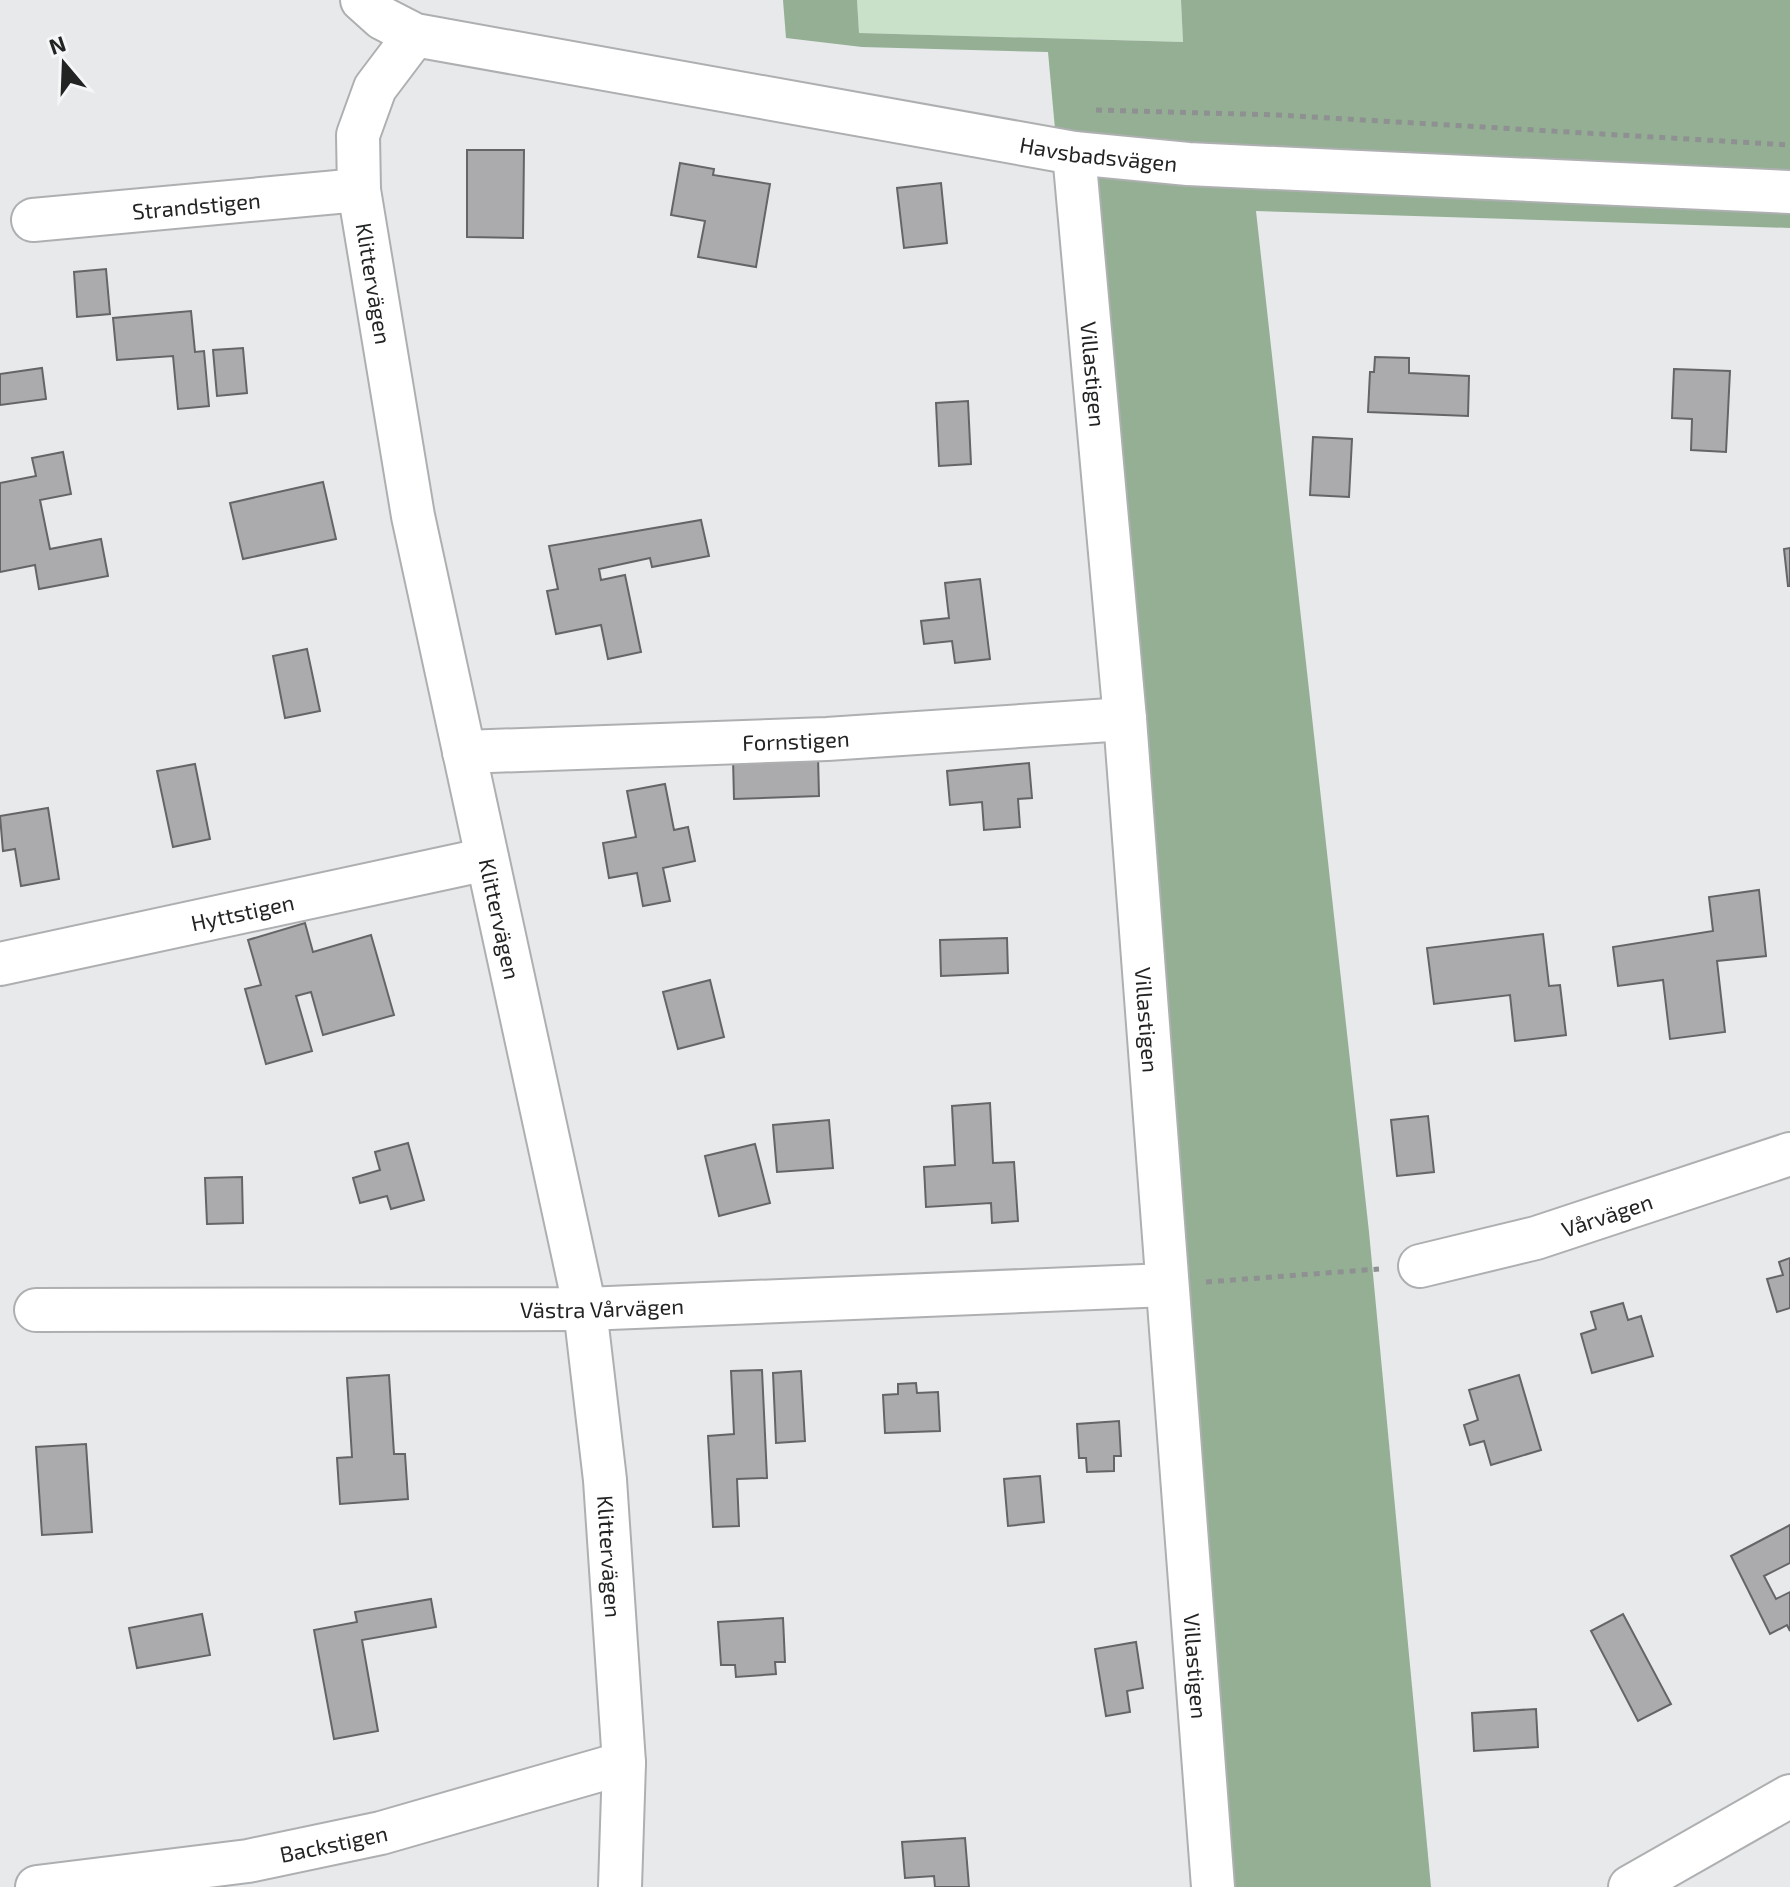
<svg xmlns="http://www.w3.org/2000/svg" width="1790" height="1887" font-family="'Exo 2',sans-serif">
  <rect width="100%" height="100%" fill="#e7e9eb"/>
  <polygon fill="#c9e1c8" points="857,0 1181,0 1183,42 859,33"/>
  <polygon fill="#94af94" points="783,0 857,0 859,33 1183,42 1181,0 1790,0 1790,228 1256,211 1369,1232 1431,1887 1215,1887 1048,52 862,47 786,38"/>
  <g fill="#ababad" stroke="#656567" stroke-width="2">
    <polygon points="467,150 524,150 523,238 467,237"/>
    <polygon points="680,163 714,169 713,175 770,184 756,267 698,257 705,221 671,215"/>
    <polygon points="941,183 947,243 904,248 897,188"/>
    <polygon points="106,269 110,314 77,317 74,272"/>
    <polygon points="191,311 195,352 204,351 209,406 178,409 173,356 117,360 113,318"/>
    <polygon points="243,348 247,393 217,396 213,350"/>
    <polygon points="1375,357 1409,358 1409,373 1469,376 1468,416 1368,412 1370,372 1374,372"/>
    <polygon points="42,368 46,399 0,405 0,374"/>
    <polygon points="1674,369 1730,371 1726,452 1691,450 1692,419 1672,418"/>
    <polygon points="968,401 971,464 939,466 936,403"/>
    <polygon points="1313,437 1352,439 1349,497 1310,495"/>
    <polygon points="63,452 71,494 40,500 50,549 101,539 108,576 39,589 35,565 0,572 0,483 36,476 32,458"/>
    <polygon points="323,482 336,539 243,559 230,503"/>
    <polygon points="701,520 709,556 652,567 650,558 599,569 601,580 625,575 641,652 608,659 601,625 556,634 547,591 558,589 549,546"/>
    <polygon points="1790,548 1790,586 1788,586 1784,549"/>
    <polygon points="980,579 990,659 955,663 952,641 924,644 921,621 949,618 945,583"/>
    <polygon points="307,649 320,711 285,718 273,656"/>
    <polygon points="818,756 819,796 734,799 733,759"/>
    <polygon points="1029,763 1032,798 1018,799 1020,827 984,830 982,802 950,805 947,771"/>
    <polygon points="195,764 210,839 173,847 157,771"/>
    <polygon points="665,784 674,830 688,827 695,861 663,868 670,901 643,906 637,873 609,878 603,843 636,837 627,791"/>
    <polygon points="48,808 59,879 21,886 15,849 3,851 0,816"/>
    <polygon points="1759,890 1766,956 1717,961 1725,1032 1670,1039 1663,980 1618,986 1613,947 1713,931 1709,897"/>
    <polygon points="305,923 313,952 371,935 394,1015 323,1035 311,992 296,996 312,1051 266,1064 245,989 261,985 248,940"/>
    <polygon points="1543,934 1549,986 1560,985 1566,1035 1515,1041 1510,995 1434,1004 1427,948"/>
    <polygon points="1007,938 1008,973 941,976 940,940"/>
    <polygon points="710,980 724,1037 678,1049 663,992"/>
    <polygon points="990,1103 993,1163 1014,1162 1018,1221 992,1223 991,1203 926,1207 924,1167 955,1165 952,1106"/>
    <polygon points="1428,1116 1434,1172 1397,1176 1391,1120"/>
    <polygon points="829,1120 833,1168 777,1172 773,1125"/>
    <polygon points="408,1143 424,1200 391,1209 387,1196 360,1203 353,1178 380,1170 375,1152"/>
    <polygon points="755,1144 770,1203 719,1216 705,1156"/>
    <polygon points="242,1177 243,1223 207,1224 205,1178"/>
    <polygon points="1790,1258 1790,1308 1777,1312 1767,1279 1783,1275 1779,1262"/>
    <polygon points="1623,1303 1628,1320 1641,1316 1653,1356 1592,1373 1581,1334 1596,1329 1591,1312"/>
    <polygon points="762,1370 767,1478 737,1479 739,1526 713,1527 708,1436 734,1434 731,1371"/>
    <polygon points="801,1371 805,1441 776,1443 773,1373"/>
    <polygon points="389,1375 394,1454 405,1454 408,1499 340,1504 337,1458 352,1457 347,1378"/>
    <polygon points="1519,1375 1541,1450 1491,1465 1484,1441 1470,1445 1464,1425 1478,1420 1469,1390"/>
    <polygon points="916,1383 917,1393 938,1392 940,1431 885,1433 883,1395 898,1394 898,1384"/>
    <polygon points="1119,1421 1121,1456 1114,1456 1114,1471 1087,1472 1086,1458 1079,1458 1077,1424"/>
    <polygon points="86,1444 92,1532 42,1535 36,1447"/>
    <polygon points="1040,1476 1044,1522 1008,1526 1004,1479"/>
    <polygon points="1790,1525 1790,1563 1764,1576 1776,1599 1790,1592 1790,1631 1787,1625 1770,1634 1731,1556"/>
    <polygon points="431,1599 436,1627 362,1640 378,1731 334,1739 314,1630 357,1622 355,1612"/>
    <polygon points="202,1614 210,1655 137,1668 129,1628"/>
    <polygon points="1623,1614 1671,1704 1638,1721 1591,1631"/>
    <polygon points="783,1618 785,1662 775,1662 776,1674 736,1677 735,1665 721,1665 718,1622"/>
    <polygon points="1136,1642 1143,1688 1127,1691 1130,1712 1106,1716 1095,1649"/>
    <polygon points="1536,1709 1538,1747 1474,1751 1472,1713"/>
    <polygon points="965,1838 969,1887 935,1887 934,1876 905,1878 902,1842"/>
  </g>
  <g fill="none" stroke-linecap="round" stroke-linejoin="round">
    <g stroke="#aeafb1" stroke-width="46">
      <g id="minor">
        <path id="s1" d="M362,0L382,18L415,35L1074,153L1188,164L1790,192"/>
        <path id="s2" d="M415,35L375,88L358,135L359,190L413,516L585,1309L605,1480L624,1763L620,1887"/>
        <path id="s3" d="M1074,153L1125,719L1213,1887"/>
        <path id="s4" d="M33,220L359,190"/>
        <path id="s5" d="M464,752L827,739L1125,719"/>
        <path id="s6" d="M0,964L487,859"/>
        <path id="s7" d="M1420,1266L1536,1238L1790,1154"/>
        <path id="s8" d="M36,1310L585,1309L1167,1285"/>
        <path id="s9" d="M37,1887L248,1861L381,1833L624,1763"/>
        <polyline points="1630,1887 1790,1796"/>
      </g>
    </g>
    <g stroke="#8e9091" stroke-width="5" stroke-dasharray="6 6" stroke-linecap="butt">
      <polyline points="1096,110 1278,115 1790,145"/>
      <polyline points="1206,1282 1379,1269"/>
    </g>
    <use href="#minor" stroke="#fff" stroke-width="42"/>
  </g>
  <g text-anchor="middle" dominant-baseline="central" stroke-width="6" stroke-linejoin="round" paint-order="stroke">
    <g font-size="22" fill="#222323" stroke="#f4f6f8">
      <text stroke="none"><textPath href="#s1" startOffset="758">Havsbadsvägen</textPath></text>
      <text stroke="none"><textPath href="#s4" startOffset="164">Strandstigen</textPath></text>
      <text stroke="none"><textPath href="#s2" startOffset="266">Klittervägen</textPath></text>
      <text stroke="none"><textPath href="#s3" startOffset="222">Villastigen</textPath></text>
      <text stroke="none"><textPath href="#s5" startOffset="332">Fornstigen</textPath></text>
      <text stroke="none"><textPath href="#s6" startOffset="248">Hyttstigen</textPath></text>
      <text stroke="none"><textPath href="#s2" startOffset="914">Klittervägen</textPath></text>
      <text stroke="none"><textPath href="#s3" startOffset="870">Villastigen</textPath></text>
      <text stroke="none"><textPath href="#s7" startOffset="194">Vårvägen</textPath></text>
      <text stroke="none"><textPath href="#s8" startOffset="566">Västra Vårvägen</textPath></text>
      <text stroke="none"><textPath href="#s2" startOffset="1562">Klittervägen</textPath></text>
      <text stroke="none"><textPath href="#s3" startOffset="1518">Villastigen</textPath></text>
      <text stroke="none"><textPath href="#s9" startOffset="300">Backstigen</textPath></text>
    </g>
  </g>
  <g transform="translate(64 64) rotate(341)" stroke="#f4f6f8" stroke-width="6" paint-order="stroke">
  <path d="M0-6L14 30L0 20L-14 30Z" fill="#222323"/>
  <text y="-12" font-size="22" font-weight="bold" text-anchor="middle" fill="#222323">N</text>
  </g>
</svg>
